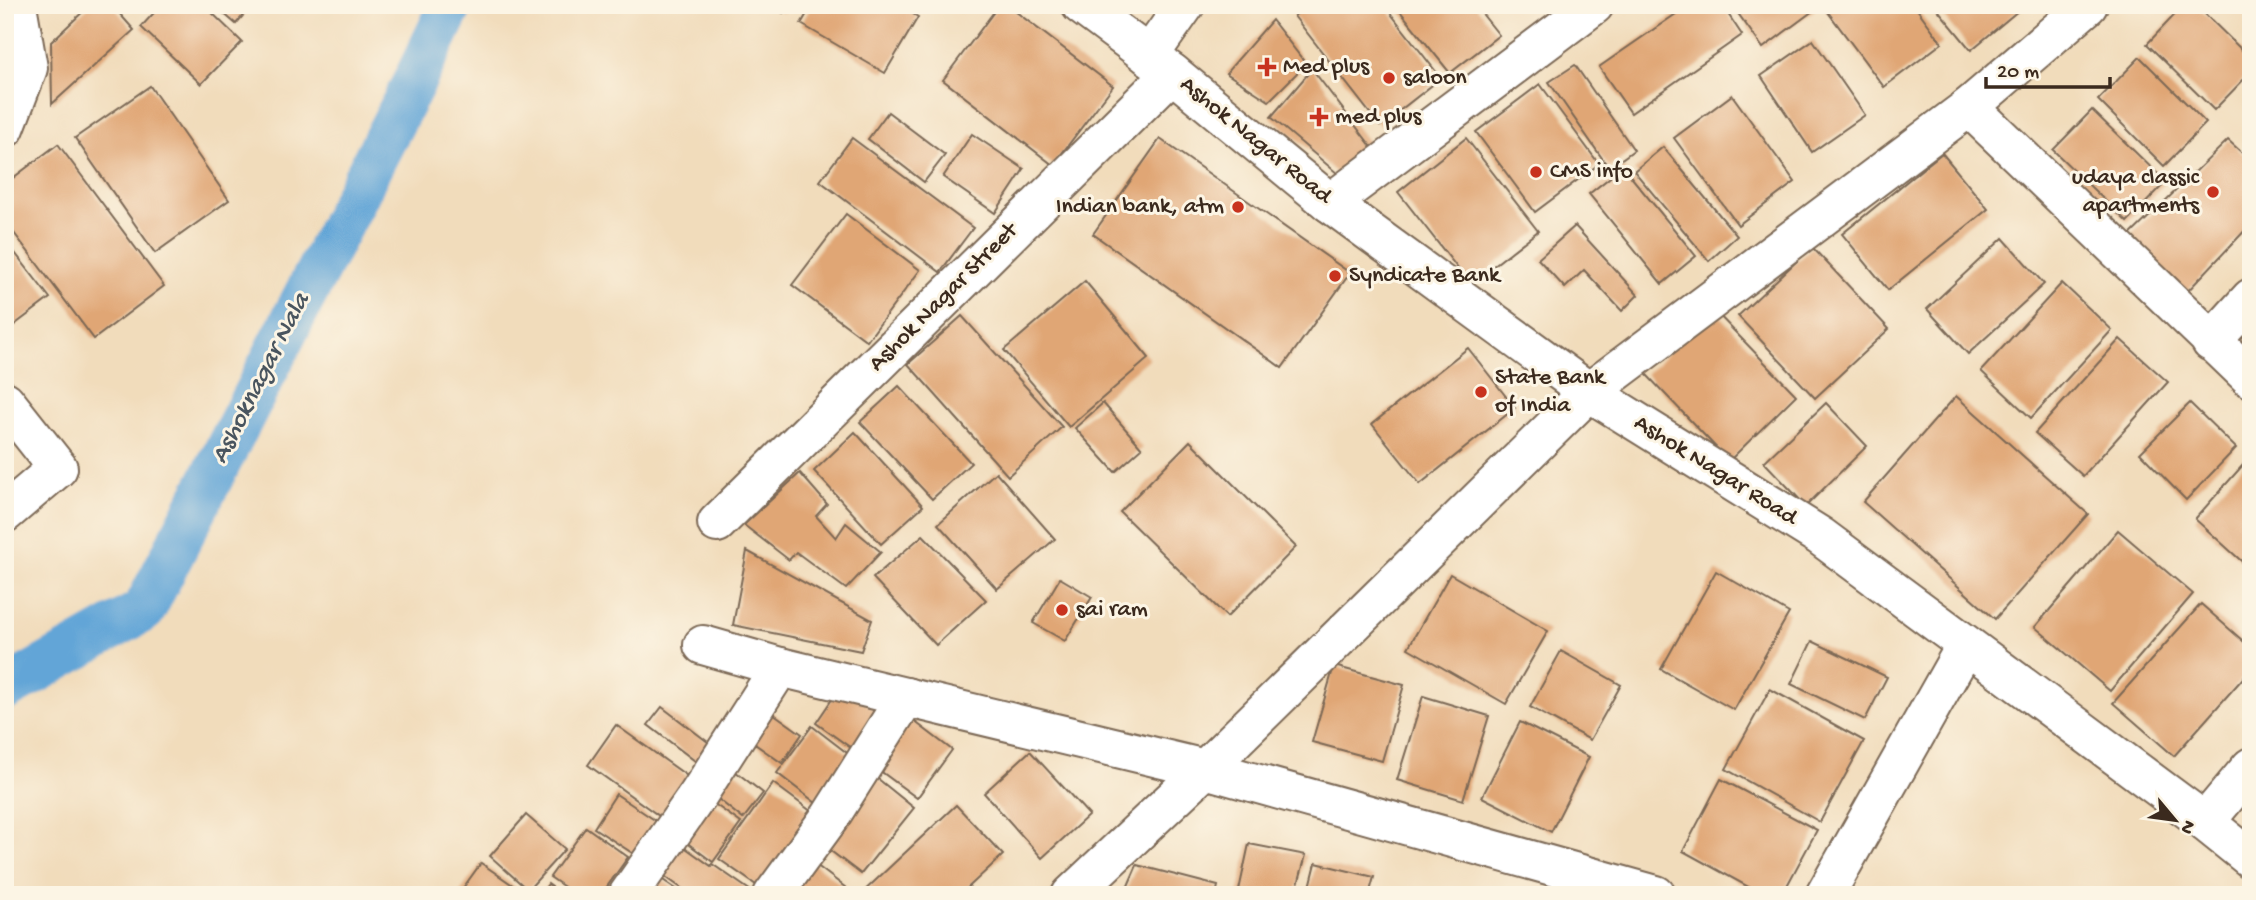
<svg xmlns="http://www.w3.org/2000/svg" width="2256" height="900" font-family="'Gochi Hand',sans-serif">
  <rect width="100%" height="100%" fill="#fcf5e5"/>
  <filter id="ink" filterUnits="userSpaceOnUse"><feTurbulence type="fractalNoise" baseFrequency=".0143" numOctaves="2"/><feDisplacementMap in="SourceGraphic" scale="14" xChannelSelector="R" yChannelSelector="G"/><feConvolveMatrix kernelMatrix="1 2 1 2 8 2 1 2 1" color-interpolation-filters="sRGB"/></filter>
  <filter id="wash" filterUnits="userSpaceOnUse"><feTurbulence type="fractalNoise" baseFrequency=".00686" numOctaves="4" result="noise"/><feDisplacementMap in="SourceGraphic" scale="28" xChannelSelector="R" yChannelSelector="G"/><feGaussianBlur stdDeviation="1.57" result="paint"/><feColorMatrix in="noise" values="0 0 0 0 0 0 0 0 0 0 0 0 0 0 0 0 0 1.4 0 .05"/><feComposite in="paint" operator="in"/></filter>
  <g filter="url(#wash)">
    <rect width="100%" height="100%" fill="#f1dcbb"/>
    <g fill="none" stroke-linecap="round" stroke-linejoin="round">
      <polyline stroke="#62a5d7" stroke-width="44" points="5,689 144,610 414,82 451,5"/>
    </g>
    <g id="blocks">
      <g fill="#e0a675">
        <polygon points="90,5 112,5 134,30 52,104 51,42"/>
        <polygon points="161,5 204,5 242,42 201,84 141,27"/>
        <polygon points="214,5 252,5 236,24"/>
        <polygon points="768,5 787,5 783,13"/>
        <polygon points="812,5 898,5 918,17 885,73 801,24"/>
        <polygon points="999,5 1007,5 1113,86 1053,165 943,80"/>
        <polygon points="1308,5 1384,5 1441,78 1380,126 1294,16"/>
        <polygon points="1395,5 1475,5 1499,35 1450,73"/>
        <polygon points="1689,5 1722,5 1742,35 1631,113 1599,67"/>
        <polygon points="1732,5 1821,5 1763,48"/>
        <polygon points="1828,5 1914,5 1942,43 1884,87 1825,8"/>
        <polygon points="1934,5 2025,5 1971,50"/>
        <polygon points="2184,5 2196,5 2251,59 2251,72 2214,110 2147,44"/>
        <polygon points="1272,20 1306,64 1269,101 1226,73"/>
        <polygon points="1813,40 1865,115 1812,152 1761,76"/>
        <polygon points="2140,57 2206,123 2164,166 2098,100"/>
        <polygon points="1575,65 1634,150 1609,168 1549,82"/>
        <polygon points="1312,69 1374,150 1345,180 1271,117"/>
        <polygon points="1540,84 1599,164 1535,212 1476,132"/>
        <polygon points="150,86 229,200 155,253 75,138"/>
        <polygon points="1732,95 1795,182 1738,225 1674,138"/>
        <polygon points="2092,110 2166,182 2127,222 2053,150"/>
        <polygon points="888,112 945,155 924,182 868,139"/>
        <polygon points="972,134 1024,169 995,213 943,177"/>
        <polygon points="852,138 973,228 940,272 820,181"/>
        <polygon points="1466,138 1538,231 1470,284 1398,192"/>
        <polygon points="1160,139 1350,273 1282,368 1093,234"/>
        <polygon points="2228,140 2251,161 2251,224 2184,295 2127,238"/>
        <polygon points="58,144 164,286 94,339 5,221 5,184"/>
        <polygon points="1663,147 1737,236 1709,261 1634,171"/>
        <polygon points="1942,153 1988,209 1888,290 1842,234"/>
        <polygon points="1623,167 1696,256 1662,284 1589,194"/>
        <polygon points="846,214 920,270 867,341 792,285"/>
        <polygon points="1575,226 1638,295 1622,311 1584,270 1565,288 1538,259"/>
        <polygon points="2003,238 2044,284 1968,354 1927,309"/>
        <polygon points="5,240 50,298 5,332"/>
        <polygon points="1812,247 1889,329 1815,398 1738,316"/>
        <polygon points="1085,281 1149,358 1069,427 1004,350"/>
        <polygon points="2062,283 2112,330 2031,418 1981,371"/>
        <polygon points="1713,309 1796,395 1729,461 1646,374"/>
        <polygon points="962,316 1062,427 1008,476 908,364"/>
        <polygon points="2120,339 2168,382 2083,476 2035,433"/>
        <polygon points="1468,348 1515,408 1420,484 1372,424"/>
        <polygon points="899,386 971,463 932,499 860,422"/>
        <polygon points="1956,396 2088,514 1995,619 1863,502"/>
        <polygon points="1103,403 1142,448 1115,472 1075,428"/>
        <polygon points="1826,403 1867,446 1806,506 1764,462"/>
        <polygon points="2190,403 2236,448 2186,500 2140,453"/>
        <polygon points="855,432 923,506 881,544 814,471"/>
        <polygon points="1190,441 1296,547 1227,617 1120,512"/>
        <polygon points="2251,456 2251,562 2247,566 2195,519"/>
        <polygon points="996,472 1055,539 997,589 938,524"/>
        <polygon points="800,473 827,504 816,516 836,538 846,523 881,552 846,589 796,552 789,560 744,525"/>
        <polygon points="2118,530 2193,594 2110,691 2035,627"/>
        <polygon points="923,535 986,600 936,645 873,578"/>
        <polygon points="747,551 872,620 861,651 733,625"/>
        <polygon points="1716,571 1789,613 1734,710 1661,669"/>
        <polygon points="1450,574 1548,631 1506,704 1408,648"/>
        <polygon points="1060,578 1092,597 1065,641 1033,623"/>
        <polygon points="2201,604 2251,648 2251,669 2174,756 2113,703"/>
        <polygon points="1812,641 1887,677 1865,720 1791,684"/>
        <polygon points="1561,651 1621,685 1590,740 1530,707"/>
        <polygon points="1334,666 1404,685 1382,761 1312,742"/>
        <polygon points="841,686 880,713 854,750 816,723"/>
        <polygon points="1770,689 1864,741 1820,822 1726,769"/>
        <polygon points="1423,696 1489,716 1463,800 1397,780"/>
        <polygon points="763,706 802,734 782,763 742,735"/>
        <polygon points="662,707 717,749 703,767 648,725"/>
        <polygon points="910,718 952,750 917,798 875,767"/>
        <polygon points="1520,722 1589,757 1551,832 1482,797"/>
        <polygon points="616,725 690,778 662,818 588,765"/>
        <polygon points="812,726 851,756 816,803 777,773"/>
        <polygon points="1030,751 1089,815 1042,858 984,793"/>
        <polygon points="731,768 763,793 743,819 712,794"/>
        <polygon points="872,774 914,808 861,874 819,842"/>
        <polygon points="1721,779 1817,830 1782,895 1763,895 1683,851"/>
        <polygon points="773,783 812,812 759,887 719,859"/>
        <polygon points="616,794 659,823 637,856 594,828"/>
        <polygon points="706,798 741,823 713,862 678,836"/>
        <polygon points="956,805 1003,855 960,895 860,895"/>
        <polygon points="526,815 565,849 528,890 490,856"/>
        <polygon points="586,827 628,857 601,895 576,895 550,877"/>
        <polygon points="676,841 711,866 712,864 754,893 753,895 691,895 656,870"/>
        <polygon points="1249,844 1306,855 1295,895 1238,895"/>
        <polygon points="807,858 846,888 841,895 803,895 787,882"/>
        <polygon points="481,863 527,895 458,895"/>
        <polygon points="1316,863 1374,877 1369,895 1308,895"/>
        <polygon points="1137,865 1218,886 1216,895 1124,895"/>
        <polygon points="651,872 685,895 635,895"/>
        <polygon points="548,884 563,895 540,895"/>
      </g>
    </g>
  </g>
  <g filter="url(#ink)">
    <use href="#blocks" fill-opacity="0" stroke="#7b6855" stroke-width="2"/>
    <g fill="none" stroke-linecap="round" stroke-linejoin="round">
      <g stroke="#7b6855" stroke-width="42">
        <g id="minor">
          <polyline points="1149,56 1185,5"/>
          <polyline points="1969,107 2251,378"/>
          <polyline points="5,128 28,68 17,5"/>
          <polyline points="1330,203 1594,5"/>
          <polyline points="2211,342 2251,298"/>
          <polyline points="5,401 58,468 5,513"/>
          <polyline points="717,523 1172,73"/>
          <polyline points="703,645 780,667 1205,769 1656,895"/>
          <polyline points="2205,822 2251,767"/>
          <polyline points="628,895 698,795 780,667"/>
          <polyline points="773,895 830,817 906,697"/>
          <polyline points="1071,895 1205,769 1589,392 1969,107 2088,5"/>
          <polyline points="1825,895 1966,645"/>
        </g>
      </g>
      <g stroke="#7b6855" stroke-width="42">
        <polyline id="major" points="1081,5 1172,73 1330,203 1589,392 1820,536 2205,822 2251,859"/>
      </g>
      <use href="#minor" stroke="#fff" stroke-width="38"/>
      <use href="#major" stroke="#fff" stroke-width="38"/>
    </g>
  </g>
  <g fill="#c8321e" stroke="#fcf5e5" stroke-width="2.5">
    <path d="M1263.5 56.5h7v7h7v7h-7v7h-7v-7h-7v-7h7z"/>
    <circle cx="1389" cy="78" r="7"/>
    <path d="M1315.5 106.5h7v7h7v7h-7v7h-7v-7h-7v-7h7z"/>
    <circle cx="1536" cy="172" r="7"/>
    <circle cx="2213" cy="192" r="7"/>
    <circle cx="1238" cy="207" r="7"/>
    <circle cx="1335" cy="276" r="7"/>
    <circle cx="1481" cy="392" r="7"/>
    <circle cx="1062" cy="610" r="7"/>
  </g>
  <g text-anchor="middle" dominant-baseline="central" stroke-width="6" stroke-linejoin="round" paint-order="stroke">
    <g font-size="24" fill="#3b2a1e" stroke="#fcf5e5" text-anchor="start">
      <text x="1283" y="67">Med plus</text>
      <text x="1403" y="78">saloon</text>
      <text x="1335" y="117">med plus</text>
      <text x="1550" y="172">CMS info</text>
      <text x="2199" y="178" text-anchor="end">udaya classic<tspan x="2199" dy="28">apartments</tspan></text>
      <text x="1224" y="207" text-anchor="end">Indian bank, atm</text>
      <text x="1349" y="276">Syndicate Bank</text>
      <text x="1495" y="378">State Bank<tspan x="1495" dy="28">of India</tspan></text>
      <text x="1076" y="610">sai ram</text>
    </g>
    <g font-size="24" fill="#3b2a1e" stroke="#fcf5e5">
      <text transform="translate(1255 141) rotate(39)">Ashok Nagar Road</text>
      <text transform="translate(944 298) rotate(-45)">Ashok Nagar Street</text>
      <text transform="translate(1715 471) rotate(32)">Ashok Nagar Road</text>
    </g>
    <g font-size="26" font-style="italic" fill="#49555f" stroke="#fcf5e5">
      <text transform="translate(262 379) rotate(-63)">Ashoknagar Nala</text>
    </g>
  </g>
  <rect width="2256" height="900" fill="none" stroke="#fcf5e5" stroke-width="28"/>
  <g transform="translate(2175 820) rotate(119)" stroke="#fcf5e5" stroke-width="5" paint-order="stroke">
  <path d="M0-5L12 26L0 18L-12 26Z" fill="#3b2a1e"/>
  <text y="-10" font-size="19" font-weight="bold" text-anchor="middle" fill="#3b2a1e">N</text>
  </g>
  <path d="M1986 77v10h124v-10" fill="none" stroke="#3b2a1e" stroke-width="3.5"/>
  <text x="1997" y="77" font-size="21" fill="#3b2a1e" stroke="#fcf5e5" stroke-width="5" paint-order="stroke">20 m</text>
</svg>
